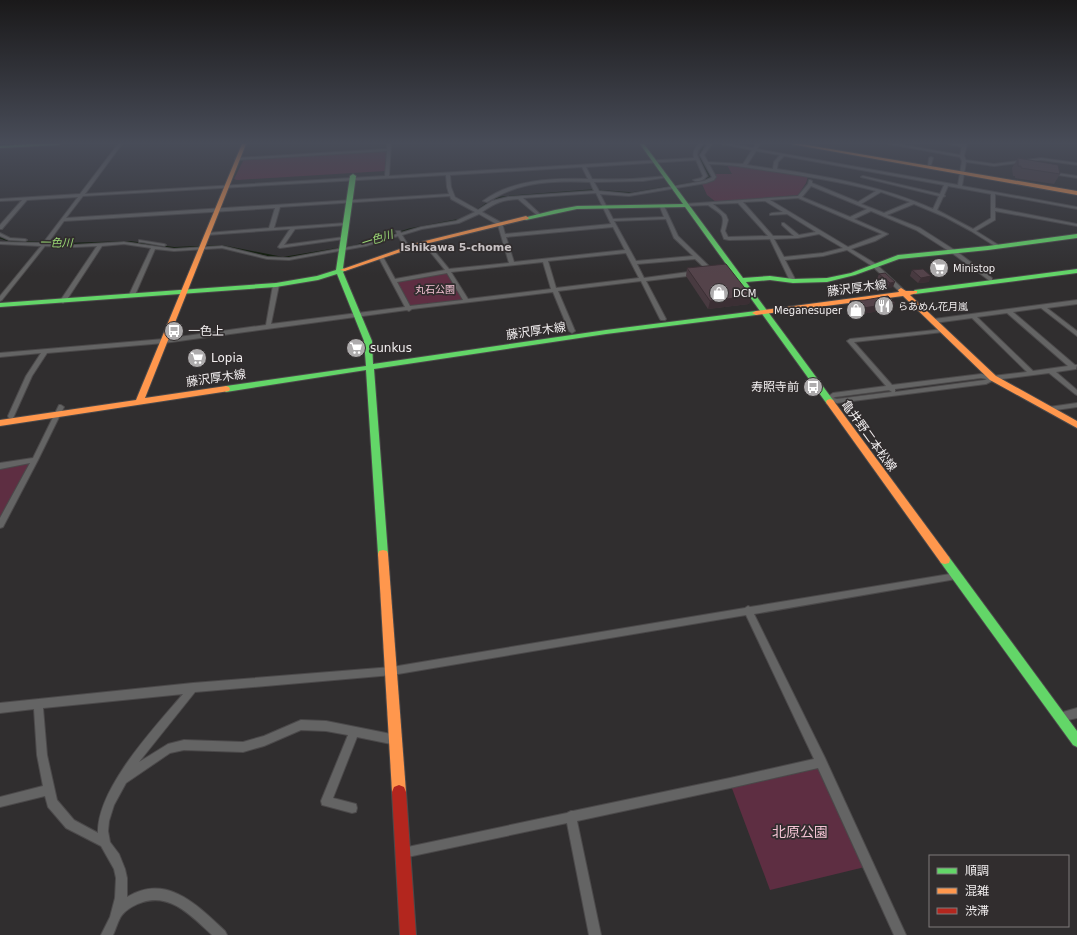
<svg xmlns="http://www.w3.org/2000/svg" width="1077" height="935" font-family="'DejaVu Sans','Noto Sans JP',sans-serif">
  <rect width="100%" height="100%" fill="#302e2f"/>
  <g fill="#5e2e42">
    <polygon points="386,151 385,171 237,180 234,179 244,159"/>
    <polygon points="727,165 808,176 806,183 798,195 716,202 707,195 702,184 714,181 716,178 716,174 732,174"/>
    <polygon points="448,271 466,301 409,309 394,281"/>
    <polygon points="35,460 0,525 0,466"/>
    <polygon points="821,762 869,866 770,890 730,783"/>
  </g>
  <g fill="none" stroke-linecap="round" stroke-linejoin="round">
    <g stroke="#0d1906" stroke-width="1.5">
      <path d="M472,214L490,201L502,197L592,190L632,193L703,181L710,177C703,163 695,158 705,144"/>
      <polyline points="0,238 8,240"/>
      <polyline points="375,240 410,229 462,219"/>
    </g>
    <polyline stroke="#0d1906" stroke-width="2" points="4,239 13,241 60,244 130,242 174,248 222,246 283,258 355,246 378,239"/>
    <g stroke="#4b494a" stroke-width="2">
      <g id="street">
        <path d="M118,144H122L85,194L385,176L387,151L237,160L235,159L237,158L387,149V144H391L389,176L694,158C692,152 695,148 699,144H703L698,150L697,155L707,176C704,180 698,183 693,180L701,178L703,176L696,160L586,167L592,179C617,180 641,179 666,176L668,177L643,181L594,182L599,191L629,194L704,181L711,178L712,177L700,155L708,144H712L704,155L708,162L743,164L752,150L722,144H730L753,148L756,144H760L757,149L958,185L962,161L960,157L889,144H898L960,155L962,147L949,144H967L964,156L966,160L994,164L1041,158L1077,163V165L1041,160L994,166L966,162L962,186L1077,207V209L995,194V208L1077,224V226L995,211V220L976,231L1000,246V247L998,248L971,231L945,217L914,204L887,215L920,228L956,251L992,278V280L990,281L952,253L916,230L871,211L854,219L888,234L875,241L851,249L876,264L903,289V291H899L872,266L847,250L823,256L785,260L796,281L793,283L790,281L770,239L729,240L724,239L721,231C726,213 721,215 708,205L686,206H684V204L798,196L808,184L809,180H810L812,181V183L858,202L876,191C842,182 806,176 770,171C750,168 730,164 709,164L716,177L714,180L706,183L629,196L600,194L613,219L664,217L660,207L664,206L678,236L714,271L709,272L695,259L637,264L644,278L696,271L699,273L696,275L646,281L666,319L665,320H661L660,319L641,281L558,291L575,331L572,333L569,331L553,292L412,309L409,311L407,310L164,343L47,353L32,376L14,416L13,418H9L8,416L26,376L41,353L0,357V353L164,339L266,325L273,285L276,283L279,285L271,324L405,307L379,258L383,257L395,279L445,270L423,243L425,242H427L449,269L509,263L498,225L479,214L459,223L422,229L402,235L410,248L408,249H406L398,236L366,246L289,260L267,259L222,248L174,251L155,249L135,295L132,297L129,295L151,248L124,244L102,246L66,301L63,303L60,301L97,246L75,247L45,246L2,300L0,301V296L41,246L0,244V242L43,243L78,197L27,200L2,229H0V225L22,200L0,201V199L80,194ZM756,151L780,155L774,162L773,169L747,165ZM784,156L944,185L940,194L863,176L861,177L939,196L933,209C884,187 831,177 777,169L778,162ZM582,167L588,179C553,178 512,179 483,201L487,202C494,198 501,194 509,191C535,181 563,181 590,182L594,191L508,197L492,201L478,210L455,197L451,187L450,175ZM446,175L447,187L449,194L66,218L83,196ZM811,186L867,209L850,217L802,197ZM948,186L991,194V218L973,229L937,210L943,197L945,196L944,195ZM881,192L910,202L884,213L861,204ZM596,193L611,224L505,234L502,223L482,212C495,203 502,200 518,199L538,216H540V214L523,198ZM450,196L451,199L475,212L456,221L421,227L401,233L400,231H396L397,234L365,244L289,258L267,257L222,246L174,249L124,242L75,245L48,243L64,221L275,208L269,228L207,233L205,234L207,235L290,229L278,247L280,248L344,239L346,238L344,237L284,245L295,229L346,225L348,224L346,223L274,228L280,207ZM798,198L882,234L848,247L770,200ZM765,201L783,212L772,213L770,214V215L787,214L816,232L799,235L784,223H782V225L794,236H773L743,202ZM738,203L768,236L728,237L725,231L728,220L726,215L713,204ZM666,219L674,238L693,256L636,261L614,221ZM613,227L625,250L514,262L506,237ZM819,234L843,248L823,253L784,257L774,239L798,238ZM626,253L639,278L556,288L548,261ZM543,262L551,289L468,299L451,272ZM447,273L463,300L410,306L397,282Z"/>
        <polygon points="931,157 933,158 931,165 928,166 929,158"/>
        <polygon points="1051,172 1077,176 1077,178 1052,174 1051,174"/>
        <polygon points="0,233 10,238 25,239 27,240 25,241 9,240 0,236"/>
        <polygon points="139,240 164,244 166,245 164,246 141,242 139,242"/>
        <path d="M1077,300V304L1047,308L1077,331V336L1041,308L1013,312L1075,365H1077L1076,369L1056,372L1077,390V395L1075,394L1049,373L994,380L986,384L837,403L825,400L824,399L833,393L886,386L848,342L847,341L850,339L945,329V331L943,332L854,342L892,385L981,374L993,376L1027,372L972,318L934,323L931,321L934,319ZM1007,313L1068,366L1033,371L977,317ZM981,378L987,379L985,380L895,392V389ZM889,390L892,392L837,399L833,398L835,397Z"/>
        <polygon points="1077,403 1077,407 1049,411 1046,409 1049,407"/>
        <polygon points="59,405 61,405 64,407 38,460 3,527 0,528 0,518 30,463 0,469 0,463 33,458"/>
        <path d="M956,573L959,574L960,576L959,578L956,579L754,614L825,758L906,935H894L818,768L730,788L577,821L601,935H589L567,823L403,858L399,857L398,853L399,849L403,848L567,813L571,811H573L730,778L814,759L746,615L392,675L195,692L139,762L168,744L184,740L243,742L264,736L301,720L326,721L396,735L399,737L401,740L399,743L396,745L357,737L333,798L356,804L357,808L356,812L352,813L326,806L322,805L321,801L348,735L326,731L301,730L264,746L243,752L184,750L170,753L126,783L114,805L109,821L108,831L110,842L119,854L125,869L127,878V897C167,873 197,905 225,931L227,935H212C193,918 172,893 143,902C136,904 127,909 122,915C118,920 116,929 113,935H101L110,917L115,898L116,878L114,869L101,846L66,828L48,807L45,796L0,807V797L43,786L37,755L34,709L0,713V703L193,683L392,667L745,608L748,606L750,607ZM183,694C155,727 97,788 98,833L74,820L57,800L47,755L43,708Z"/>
        <polygon points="1077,708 1077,718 1059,722 1056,720 1054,717 1056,714"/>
      </g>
    </g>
    <g stroke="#4b494a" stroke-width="2">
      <g id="fast">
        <polygon points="30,144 60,144 58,145 0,148 0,146"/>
        <polygon points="640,144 644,144 743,278 770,276 793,279 827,278 851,273 898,255 988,246 1077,234 1077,238 988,250 899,259 855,275 827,282 793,283 770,280 746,282 833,400 834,402 833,404 827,404 685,207 577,209 526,220 523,218 555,210 577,206 683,204"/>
        <polygon points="353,174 356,176 343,268 346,270 343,272 372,341 373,364 606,330 756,311 760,313 756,315 606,334 374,369 388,554 387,557 383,558 379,557 378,554 366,370 226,392 222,389 226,386 366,366 364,341 337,274 318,280 276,287 0,307 0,303 276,283 317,276 336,270 350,176"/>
        <polygon points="1077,269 1077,273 915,294 912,292 915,290"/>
        <polygon points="945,556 949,557 1077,731 1077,747 1073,745 941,563 940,560 941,557"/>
      </g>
    </g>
    <g stroke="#4b494a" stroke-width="2">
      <g id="slow">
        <polygon points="242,144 246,144 145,398 226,386 229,387 230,389 229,391 0,426 0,420 136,400"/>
        <polygon points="791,144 801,144 1077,191 1077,195"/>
        <polygon points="526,216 529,218 528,219 421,245 345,271 340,270 417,243"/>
        <polygon points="901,288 906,291 917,291 917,293 910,295 996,376 1077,421 1077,428 990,380 903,296 756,315 752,313 756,311 899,292 898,290"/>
        <polygon points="830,399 833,400 949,557 950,560 949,563 945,564 941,563 827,404 826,402 827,400"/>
        <polygon points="383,550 387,551 388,554 406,792 404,797 399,799 394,797 392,792 378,554 379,551"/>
      </g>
    </g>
    <g stroke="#4b494a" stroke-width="2">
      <polygon id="jam" points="399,785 404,787 406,792 416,935 400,935 392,792 394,787"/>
    </g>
    <use href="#street" fill="#646464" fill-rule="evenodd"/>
    <use href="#fast" fill="#63d668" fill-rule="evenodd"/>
    <use href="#slow" fill="#ff974d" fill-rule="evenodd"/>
    <use href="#jam" fill="#b3261e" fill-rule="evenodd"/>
  </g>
  <g fill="#483a40">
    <polygon points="1018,158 1060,174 1054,184 1015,178 1015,176 1013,176 1012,168"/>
    <polygon points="687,268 751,296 749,304 708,309 686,276"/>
    <polygon points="912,270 929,282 918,283 910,276"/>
    <polygon points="885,273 893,287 887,288 877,279 879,274"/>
    <polygon points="850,301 892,309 855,315 847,307"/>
  </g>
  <g fill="#3b2f34">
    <polygon points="931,276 929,282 918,283 921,278"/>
    <polygon points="895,282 893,287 887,288 890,283"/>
    <polygon points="751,296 749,304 708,309 710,301"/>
    <polygon points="895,303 892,309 855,315 857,309"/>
  </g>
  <g fill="#54434a" stroke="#3b2f34">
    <polygon points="1018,158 1058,165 1060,174 1021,168 1021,166 1018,166"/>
    <polygon points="726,264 751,296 710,301 687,268"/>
    <polygon points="923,269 931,276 921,278 912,270"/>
    <polygon points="885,273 895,282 890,283 879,274"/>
    <polygon points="888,296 895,303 857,309 850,301 865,300"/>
  </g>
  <linearGradient id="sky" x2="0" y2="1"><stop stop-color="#1a191a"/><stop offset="0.52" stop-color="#484c58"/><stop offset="1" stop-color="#484c58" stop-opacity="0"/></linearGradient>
  <rect width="1077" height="275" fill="url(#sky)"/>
  <defs>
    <g id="supermarket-disc" transform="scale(1)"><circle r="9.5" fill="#adabac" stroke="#312d2e"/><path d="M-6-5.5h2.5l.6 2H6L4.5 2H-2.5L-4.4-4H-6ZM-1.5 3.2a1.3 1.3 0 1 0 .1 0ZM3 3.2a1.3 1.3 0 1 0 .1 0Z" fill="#fff"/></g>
    <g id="shop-disc" transform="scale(1)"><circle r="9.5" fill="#adabac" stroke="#312d2e"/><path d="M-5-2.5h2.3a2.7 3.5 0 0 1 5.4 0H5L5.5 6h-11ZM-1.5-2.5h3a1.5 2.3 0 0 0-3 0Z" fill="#fff"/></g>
    <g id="restaurant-disc" transform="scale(1)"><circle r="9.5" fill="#adabac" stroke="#312d2e"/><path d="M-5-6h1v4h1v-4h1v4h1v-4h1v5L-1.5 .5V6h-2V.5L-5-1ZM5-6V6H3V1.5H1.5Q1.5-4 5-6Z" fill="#fff"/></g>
    <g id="bus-disc" transform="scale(1)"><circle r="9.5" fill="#adabac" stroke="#312d2e"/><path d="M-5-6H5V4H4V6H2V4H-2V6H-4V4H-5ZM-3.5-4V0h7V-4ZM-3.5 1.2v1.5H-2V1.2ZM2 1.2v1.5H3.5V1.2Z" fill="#fff"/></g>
  </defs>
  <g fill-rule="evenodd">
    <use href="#supermarket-disc" x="939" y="268"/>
    <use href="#shop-disc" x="719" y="293"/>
    <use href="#restaurant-disc" x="884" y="306"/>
    <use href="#shop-disc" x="856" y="310"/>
    <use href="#bus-disc" x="174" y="331"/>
    <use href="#supermarket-disc" x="356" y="348"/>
    <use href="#supermarket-disc" x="197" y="358"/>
    <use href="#bus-disc" x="813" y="387"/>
  </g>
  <g text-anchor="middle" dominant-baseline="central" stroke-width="3.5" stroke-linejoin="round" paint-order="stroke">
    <g font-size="10" fill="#f1eeef" stroke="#312d2e" text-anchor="start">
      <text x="953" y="268">Ministop</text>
      <text x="733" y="293">DCM</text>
      <text x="898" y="306">らあめん花月嵐</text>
      <text x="842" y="310" text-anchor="end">Meganesuper</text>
    </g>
    <g font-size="10" fill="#f3c2d3" stroke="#312d2e">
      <text x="435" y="289">丸石公園</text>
    </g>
    <g font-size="11" font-style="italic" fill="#9bda75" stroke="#312d2e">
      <text transform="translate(377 239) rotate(-17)">一色川</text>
      <text transform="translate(56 243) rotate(1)">一色川</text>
    </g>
    <g font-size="11" font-weight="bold" fill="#c8c2c4" stroke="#312d2e">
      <text x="456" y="247">Ishikawa 5-chome</text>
    </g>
    <g font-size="12" fill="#f1eeef" stroke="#312d2e">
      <text transform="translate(857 288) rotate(-7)">藤沢厚木線</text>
      <text transform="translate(536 331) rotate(-8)">藤沢厚木線</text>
      <text transform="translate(216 378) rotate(-8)">藤沢厚木線</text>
      <text transform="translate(869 436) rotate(54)">亀井野二本松線</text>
    </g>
    <g font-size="12" fill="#f1eeef" stroke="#312d2e" text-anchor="start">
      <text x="188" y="331">一色上</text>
      <text x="370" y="348">sunkus</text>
      <text x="211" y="358">Lopia</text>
      <text x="799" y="387" text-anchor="end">寿照寺前</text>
    </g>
    <g font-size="14" fill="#f3c2d3" stroke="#312d2e">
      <text x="800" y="832">北原公園</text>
    </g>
  </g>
  <rect x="929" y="855" width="140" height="72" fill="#312d2e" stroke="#7e7a7b"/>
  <rect x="937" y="868" width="20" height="6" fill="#63d668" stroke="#7e7a7b"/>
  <text x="965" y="875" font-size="12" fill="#f1eeef">順調</text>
  <rect x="937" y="888" width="20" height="6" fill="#ff974d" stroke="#7e7a7b"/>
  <text x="965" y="895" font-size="12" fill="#f1eeef">混雑</text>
  <rect x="937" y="908" width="20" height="6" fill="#b3261e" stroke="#7e7a7b"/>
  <text x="965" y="915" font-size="12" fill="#f1eeef">渋滞</text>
</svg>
